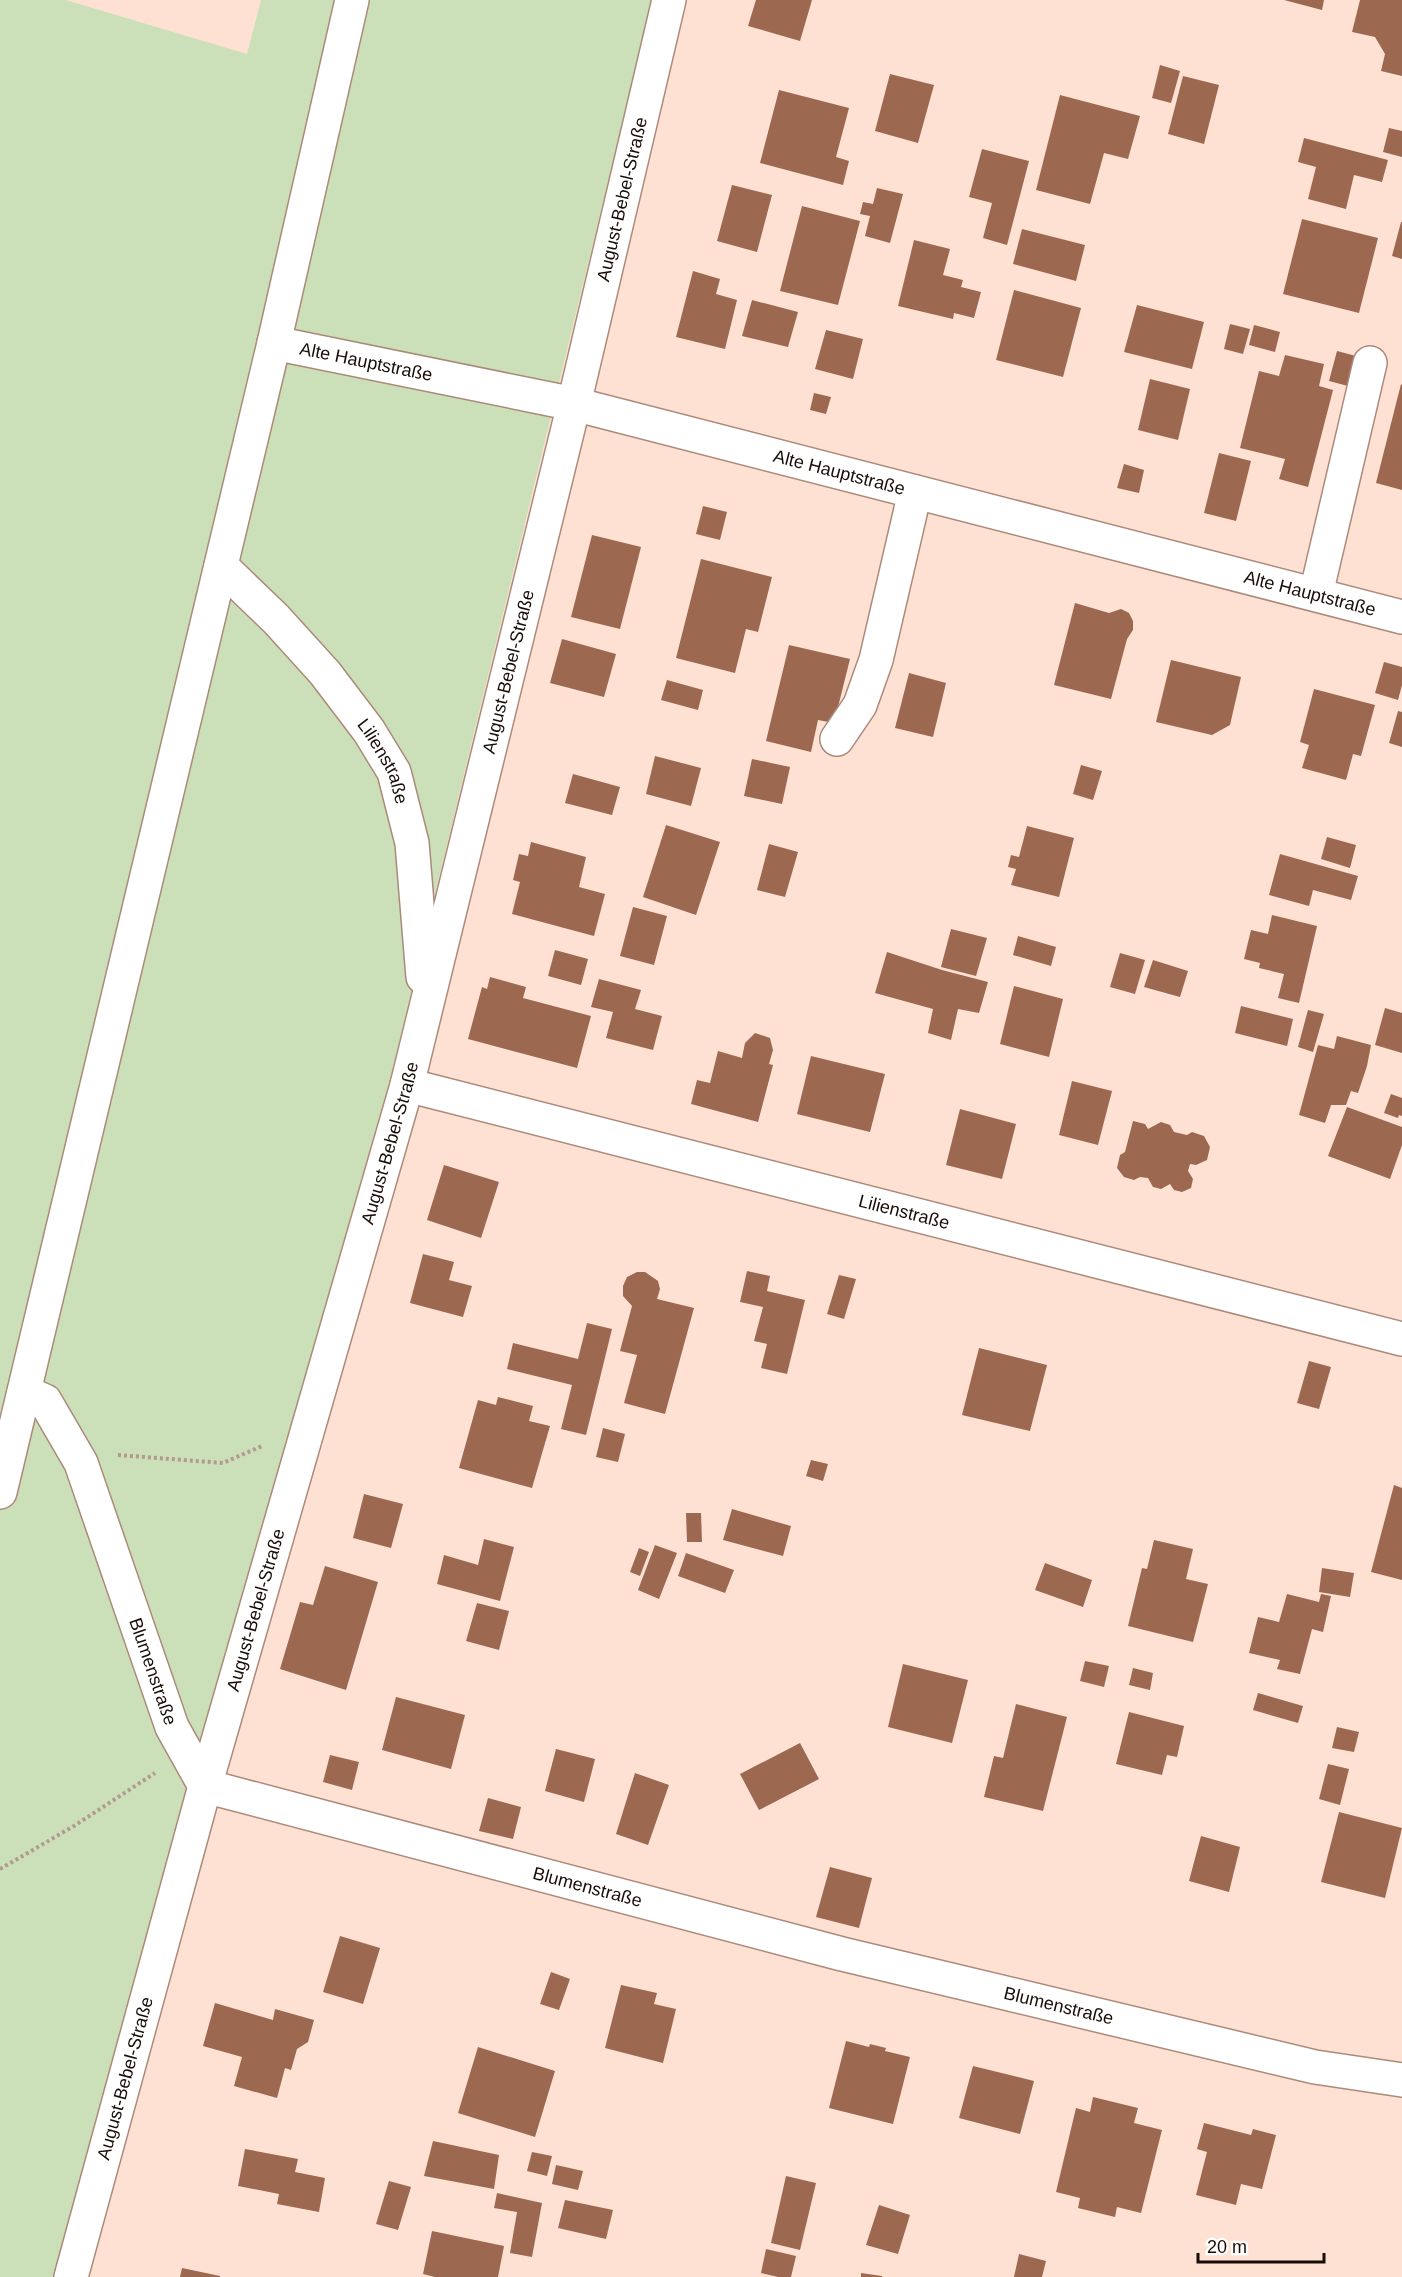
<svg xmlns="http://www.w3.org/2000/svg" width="1402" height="2277" font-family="Arial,sans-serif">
  <rect width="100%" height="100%" fill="#ffe1d4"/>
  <polygon fill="#cbe0b8" points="0,0 66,0 247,54 261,0 652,0 391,1075 188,1789 58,2277 0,2277"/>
  <g fill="#9c684f">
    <polygon points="756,0 812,0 800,41 748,26"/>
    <polygon points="1284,0 1324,0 1322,10"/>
    <polygon points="1360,0 1402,0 1402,76 1381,71 1385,54 1375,37 1352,32"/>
    <polygon points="1160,65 1180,71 1171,103 1152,98"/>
    <polygon points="890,74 934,85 918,143 875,131"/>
    <polygon points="1183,76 1219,85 1204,144 1168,134"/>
    <polygon points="779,90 849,108 836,157 849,161 843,185 760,163"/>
    <polygon points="1060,95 1140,116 1128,159 1104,153 1090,204 1036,190"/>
    <polygon points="1389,128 1402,131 1402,157 1383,152"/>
    <polygon points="1304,138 1388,160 1382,182 1354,175 1346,209 1308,199 1316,167 1298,162"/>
    <polygon points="982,149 1029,161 1007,245 983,238 992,203 969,197"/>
    <polygon points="732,185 772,195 757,252 717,241"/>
    <polygon points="877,188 903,194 890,243 865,236 870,216 860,214 863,202 873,204"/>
    <polygon points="802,206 860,221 838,305 780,291"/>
    <polygon points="1302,219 1378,238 1359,313 1283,294"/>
    <polygon points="1401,222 1402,222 1402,259 1392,256"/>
    <polygon points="1022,229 1085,245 1076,281 1013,264"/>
    <polygon points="914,240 950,249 943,275 963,280 961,287 981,292 974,318 954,313 953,319 898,306"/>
    <polygon points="693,271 720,279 716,294 737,300 725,349 676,337"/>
    <polygon points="1014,290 1081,308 1063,377 996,360"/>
    <polygon points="752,300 798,312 788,347 742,336"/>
    <polygon points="1137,305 1204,322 1192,369 1124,352"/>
    <polygon points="1230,324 1250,329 1243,354 1224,349"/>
    <polygon points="1254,325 1280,332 1275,352 1249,345"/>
    <polygon points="826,330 863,339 853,379 815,369"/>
    <polygon points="1337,351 1356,356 1348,386 1329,381"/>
    <polygon points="1285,355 1324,364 1319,386 1333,390 1308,487 1279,479 1285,459 1240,448 1259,371 1279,376"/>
    <polygon points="1150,379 1190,389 1178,440 1138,430"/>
    <polygon points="1401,384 1402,385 1402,490 1376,483"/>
    <polygon points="814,393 831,397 826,414 810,410"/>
    <polygon points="1219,453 1251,461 1236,521 1204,513"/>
    <polygon points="1124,464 1144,470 1139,493 1117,488"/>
    <polygon points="703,506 727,512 720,540 696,534"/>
    <polygon points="592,535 641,547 620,629 571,617"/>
    <polygon points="701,559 772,577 758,632 746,629 735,673 676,658"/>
    <polygon points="1075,603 1109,613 1121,609 1129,613 1133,621 1133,630 1127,639 1111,699 1054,685"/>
    <polygon points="562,639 616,654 604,697 550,683"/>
    <polygon points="789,645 850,659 834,723 818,720 811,752 766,741"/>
    <polygon points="1171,660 1241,677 1230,725 1212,735 1156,722"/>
    <polygon points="1384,662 1402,667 1402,685 1398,700 1375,693"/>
    <polygon points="909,673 946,683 933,737 895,728"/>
    <polygon points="667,680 703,690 698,710 661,700"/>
    <polygon points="1314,689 1375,705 1361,756 1353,754 1346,780 1302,768 1309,745 1300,742"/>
    <polygon points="1398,711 1402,712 1402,747 1389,743"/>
    <polygon points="655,756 701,768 691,806 646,794"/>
    <polygon points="752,759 790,767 782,804 744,796"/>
    <polygon points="1081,765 1102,771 1093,800 1073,794"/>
    <polygon points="573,774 620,787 612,815 565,803"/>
    <polygon points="666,825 720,842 696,915 643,897"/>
    <polygon points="1027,826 1074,838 1059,897 1011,885 1016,869 1008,867 1011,855 1019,857"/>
    <polygon points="1327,837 1356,845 1350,868 1321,859"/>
    <polygon points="531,842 586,857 579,887 605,894 594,936 512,914 520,882 513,880 519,854 528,856"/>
    <polygon points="769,844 798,852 785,897 757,890"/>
    <polygon points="1280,854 1358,876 1351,900 1313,890 1309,906 1269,895"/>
    <polygon points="633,907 667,916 654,965 620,956"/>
    <polygon points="1272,915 1317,926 1299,1003 1278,998 1284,974 1259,968 1260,963 1244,959 1251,930 1268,934"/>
    <polygon points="951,929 987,938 976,976 941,967"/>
    <polygon points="1018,936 1056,947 1051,966 1013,955"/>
    <polygon points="555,950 588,959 581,985 548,976"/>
    <polygon points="887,952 942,970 988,982 979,1013 958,1009 951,1040 928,1033 933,1009 875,993"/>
    <polygon points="1120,953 1145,960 1135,994 1110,987"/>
    <polygon points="1153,960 1188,971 1180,997 1144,987"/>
    <polygon points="490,977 526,987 523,998 591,1016 577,1068 468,1039 482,987 487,989"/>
    <polygon points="599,979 641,990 635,1009 662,1016 653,1050 606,1038 613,1012 591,1007"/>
    <polygon points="1014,986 1063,999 1049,1057 1000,1044"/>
    <polygon points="1241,1006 1293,1019 1287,1046 1235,1033"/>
    <polygon points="1385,1008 1402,1013 1402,1053 1375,1045"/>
    <polygon points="1308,1010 1324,1014 1313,1052 1298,1047"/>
    <polygon points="755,1033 770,1038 773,1050 769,1064 773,1065 758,1122 691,1104 697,1080 710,1083 718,1051 742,1058 745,1043"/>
    <polygon points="1337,1036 1371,1045 1367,1066 1358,1093 1351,1091 1346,1105 1331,1105 1325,1123 1299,1115 1318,1045 1334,1049"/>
    <polygon points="811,1056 885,1074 870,1132 797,1114"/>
    <polygon points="1072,1081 1112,1091 1098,1145 1059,1135"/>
    <polygon points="1391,1094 1402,1098 1402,1116 1399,1115 1398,1118 1384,1113"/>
    <polygon points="1347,1107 1402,1127 1402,1145 1390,1179 1328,1156"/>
    <polygon points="960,1109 1016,1124 1002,1179 946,1165"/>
    <polygon points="1133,1121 1145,1124 1148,1129 1161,1122 1170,1125 1174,1132 1187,1135 1192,1132 1204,1136 1210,1147 1207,1160 1196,1165 1190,1164 1188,1171 1193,1179 1191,1188 1182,1192 1174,1190 1170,1184 1161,1189 1153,1187 1148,1178 1140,1177 1134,1180 1124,1177 1117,1168 1120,1155 1125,1152"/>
    <polygon points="444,1165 499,1182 481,1238 427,1220"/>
    <polygon points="423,1254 454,1262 449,1280 472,1286 463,1317 410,1303"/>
    <polygon points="747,1271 770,1276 767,1291 805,1300 787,1374 761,1368 767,1344 754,1341 763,1307 740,1302"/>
    <polygon points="637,1272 645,1272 658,1281 660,1289 657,1299 694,1308 665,1414 624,1403 637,1355 620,1351 632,1306 623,1296 623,1286 627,1277"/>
    <polygon points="839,1275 856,1279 844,1319 827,1314"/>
    <polygon points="587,1323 612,1329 586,1435 561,1429 572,1385 507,1369 513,1343 578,1359"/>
    <polygon points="979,1348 1047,1365 1030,1431 962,1415"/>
    <polygon points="1309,1361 1331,1367 1319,1409 1297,1403"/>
    <polygon points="498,1397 533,1406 529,1421 550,1426 532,1488 459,1468 478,1400 496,1405"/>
    <polygon points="603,1428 625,1434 618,1462 596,1457"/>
    <polygon points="811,1460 828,1464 823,1481 806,1476"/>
    <polygon points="1394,1485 1402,1488 1402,1580 1371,1572"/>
    <polygon points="364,1494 403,1504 391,1548 353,1538"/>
    <polygon points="732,1509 791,1526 783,1556 723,1540"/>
    <polygon points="686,1513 701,1513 702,1542 687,1542"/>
    <polygon points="484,1539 514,1547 500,1601 437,1584 444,1555 478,1565"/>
    <polygon points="1154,1540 1193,1549 1186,1579 1208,1584 1193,1642 1128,1626 1142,1568 1147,1569"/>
    <polygon points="655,1545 677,1553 659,1599 638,1590"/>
    <polygon points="639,1548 649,1552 640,1576 630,1572"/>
    <polygon points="686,1553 734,1570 725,1593 678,1576"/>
    <polygon points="1045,1563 1092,1580 1083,1607 1035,1590"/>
    <polygon points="325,1566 378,1582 346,1690 280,1669 300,1602 313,1605"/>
    <polygon points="1322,1568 1354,1573 1350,1597 1319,1592"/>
    <polygon points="1287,1594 1319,1602 1321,1594 1331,1596 1323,1632 1312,1629 1300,1674 1277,1669 1280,1660 1249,1653 1258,1617 1279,1622"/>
    <polygon points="477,1603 509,1611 499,1650 466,1641"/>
    <polygon points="1085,1661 1109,1666 1104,1687 1080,1681"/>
    <polygon points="903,1664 968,1680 952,1743 888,1727"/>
    <polygon points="1133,1668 1153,1673 1150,1690 1129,1685"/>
    <polygon points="1258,1693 1303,1706 1298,1723 1253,1710"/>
    <polygon points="396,1697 465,1715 451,1769 382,1750"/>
    <polygon points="1016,1704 1067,1717 1043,1811 984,1797 994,1756 1003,1758"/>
    <polygon points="1129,1712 1184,1726 1177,1757 1167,1755 1162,1775 1116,1764"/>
    <polygon points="1337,1727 1359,1732 1354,1752 1332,1748"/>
    <polygon points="800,1743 819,1779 759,1810 740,1774"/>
    <polygon points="556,1749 595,1759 584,1802 545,1791"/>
    <polygon points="330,1755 359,1762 352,1790 323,1782"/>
    <polygon points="1328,1764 1349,1769 1340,1805 1319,1799"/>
    <polygon points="635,1773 669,1785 648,1845 616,1834"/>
    <polygon points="488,1798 521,1807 513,1839 479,1831"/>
    <polygon points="1339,1812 1402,1828 1385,1898 1321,1882"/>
    <polygon points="1201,1836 1240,1847 1229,1892 1189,1881"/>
    <polygon points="830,1867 872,1878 859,1928 816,1917"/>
    <polygon points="340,1936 380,1948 363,2004 323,1992"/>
    <polygon points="551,1972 570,1979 559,2010 540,2004"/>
    <polygon points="621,1985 657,1993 654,2004 676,2009 663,2063 605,2048"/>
    <polygon points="215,2003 273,2020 275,2009 314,2020 308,2042 297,2049 291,2070 285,2068 277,2098 234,2086 242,2057 203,2046"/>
    <polygon points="846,2041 869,2047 870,2044 886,2048 885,2051 910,2057 893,2124 829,2108"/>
    <polygon points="478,2047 555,2071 535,2137 458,2113"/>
    <polygon points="973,2066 1034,2081 1020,2134 959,2118"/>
    <polygon points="1093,2097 1138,2108 1134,2123 1162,2130 1141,2213 1117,2207 1115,2217 1078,2208 1080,2198 1056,2192 1076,2108 1090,2112"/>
    <polygon points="1204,2123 1251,2135 1253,2129 1276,2135 1262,2189 1241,2184 1236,2205 1196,2195 1207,2152 1197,2149"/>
    <polygon points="433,2141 499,2155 494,2189 424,2176"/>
    <polygon points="245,2149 298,2159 295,2172 325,2178 319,2212 277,2204 279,2194 238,2186"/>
    <polygon points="532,2152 552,2156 547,2176 527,2171"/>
    <polygon points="556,2165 583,2171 578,2190 552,2184"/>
    <polygon points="786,2176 816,2183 800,2250 771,2243"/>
    <polygon points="389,2181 411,2187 398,2230 376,2224"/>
    <polygon points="497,2193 542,2203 532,2257 510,2253 517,2212 494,2208"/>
    <polygon points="565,2200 613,2210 606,2239 558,2228"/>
    <polygon points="879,2205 910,2215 898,2254 866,2245"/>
    <polygon points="432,2231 504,2246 498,2277 435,2277 423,2274"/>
    <polygon points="766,2249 796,2256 791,2277 778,2277 761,2273"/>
    <polygon points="1019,2254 1046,2261 1042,2277 1014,2277"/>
    <polygon points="182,2268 220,2276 220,2277 180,2277"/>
    <polygon points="861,2273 882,2276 882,2277 861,2277"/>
  </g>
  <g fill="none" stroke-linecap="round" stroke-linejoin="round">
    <g stroke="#ab8a7a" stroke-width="36">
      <g id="minor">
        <path id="s1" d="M274,343L574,404L1402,617"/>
        <path id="s2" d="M221,566L276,619L325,673L369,731L394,772L412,843L423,977"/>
        <polyline points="1316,594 1370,363"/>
        <polyline points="837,739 860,705 876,660 915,492"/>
        <path id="s3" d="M407,1085L1402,1339"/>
        <path id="s4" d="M24,1392L45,1401L81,1463L172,1727L205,1786L842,1954L1315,2067L1402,2080"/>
        <polyline points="0,1492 274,343 352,0"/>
        <path id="s5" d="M71,2277L205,1786L407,1085L574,404L669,0"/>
      </g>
    </g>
    <g stroke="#b29a90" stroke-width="4" stroke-dasharray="3 3" stroke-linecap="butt">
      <polyline points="118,1455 223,1463 262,1446"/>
      <polyline points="0,1869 74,1826 155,1773"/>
    </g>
    <use href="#minor" stroke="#fff" stroke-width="33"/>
  </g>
  <g text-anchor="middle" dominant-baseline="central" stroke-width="4.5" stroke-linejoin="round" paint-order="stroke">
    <g font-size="18" fill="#190d08" stroke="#fff">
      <text stroke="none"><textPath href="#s5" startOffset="2150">August-Bebel-Straße</textPath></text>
      <text stroke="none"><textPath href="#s1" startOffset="94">Alte Hauptstraße</textPath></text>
      <text stroke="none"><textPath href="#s1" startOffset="580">Alte Hauptstraße</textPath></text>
      <text stroke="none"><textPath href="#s1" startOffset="1066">Alte Hauptstraße</textPath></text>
      <text stroke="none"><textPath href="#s5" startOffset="1664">August-Bebel-Straße</textPath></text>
      <text stroke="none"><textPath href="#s2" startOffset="256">Lilienstraße</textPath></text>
      <text stroke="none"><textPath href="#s5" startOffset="1178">August-Bebel-Straße</textPath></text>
      <text stroke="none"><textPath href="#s3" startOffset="513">Lilienstraße</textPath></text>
      <text stroke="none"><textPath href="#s5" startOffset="692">August-Bebel-Straße</textPath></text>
      <text stroke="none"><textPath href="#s4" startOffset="315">Blumenstraße</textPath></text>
      <text stroke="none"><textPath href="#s4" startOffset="837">Blumenstraße</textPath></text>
      <text stroke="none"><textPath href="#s4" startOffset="1323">Blumenstraße</textPath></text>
      <text stroke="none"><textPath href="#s5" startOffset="206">August-Bebel-Straße</textPath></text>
    </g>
  </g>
  <path d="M1198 2253v9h126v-9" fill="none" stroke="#190d08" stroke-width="3"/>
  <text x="1207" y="2253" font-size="18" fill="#190d08" stroke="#ffffff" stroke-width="4.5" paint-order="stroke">20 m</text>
</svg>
